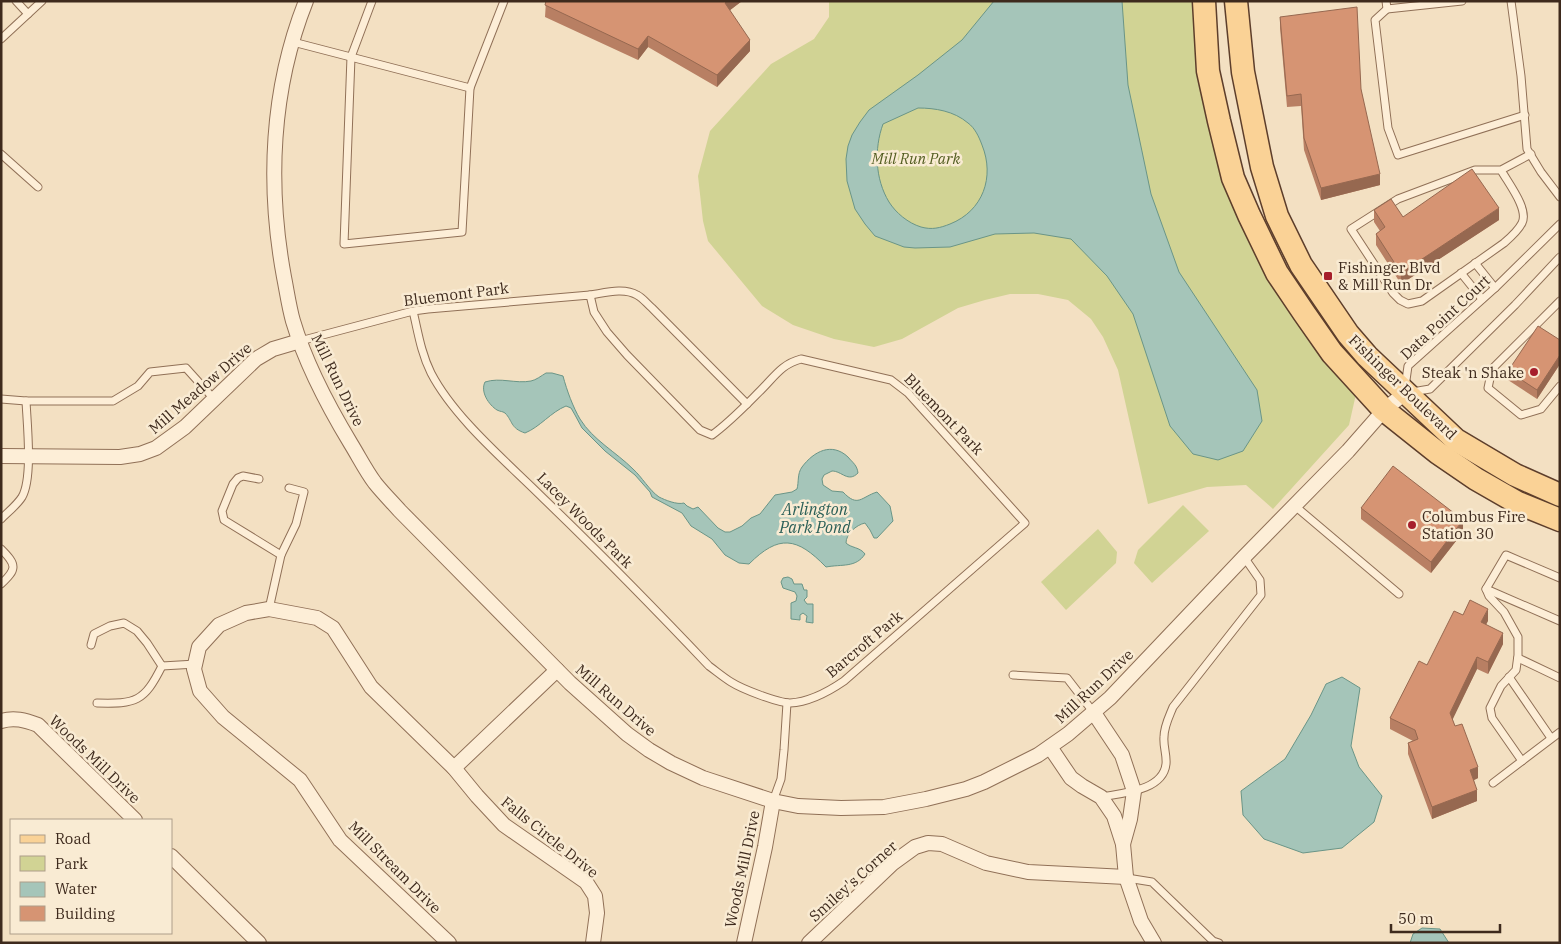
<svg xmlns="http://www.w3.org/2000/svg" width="1561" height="944" font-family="'IBM Plex Serif',serif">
  <rect width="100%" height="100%" fill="#f3e0c2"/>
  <g fill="#d1d394">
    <polygon points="829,1 1197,1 1255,252 1306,336 1336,369 1356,394 1349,425 1273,509 1246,485 1207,487 1148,504 1118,370 1103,337 1091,319 1068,300 1038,294 1010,294 985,300 958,308 902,339 874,347 834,339 793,325 762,306 708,241 703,221 698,176 710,131 771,64 814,39 829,17"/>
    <polygon points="1183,505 1209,531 1152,583 1134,563 1138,550"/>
    <polygon points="1098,529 1117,552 1116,563 1066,610 1041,582"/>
  </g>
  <g fill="#a5c5b9" stroke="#6a9587" fill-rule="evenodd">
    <path d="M994,1H1122L1128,85L1151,194L1179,272L1257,390L1262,421L1243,451L1218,460L1193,454L1170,426L1133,314L1107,276L1071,239L1034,233L995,234L950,247L915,248L904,247L875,236L865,224L855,209L847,181L846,159L848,146L852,135L860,122L869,110L918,75L962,40ZM918,108C935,108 954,111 968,123C975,128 979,137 982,145C995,177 983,211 950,224C940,228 932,230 921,227C908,223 896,213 889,202C875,179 874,149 883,124Z"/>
    <path d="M546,373H552L563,376C567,391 573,407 580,419C593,440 616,452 633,469C642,477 649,490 659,497C665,500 677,505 684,503L687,506L693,509L698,507L718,528L725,532H730L742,526L751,518L760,514L775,495L792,492L797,489C799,482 797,474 802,467C814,451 832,442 848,457C853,463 857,465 858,473C848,483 842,471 832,471C830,472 826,474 824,475L822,479L823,485L832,491L843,492C858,508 861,497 877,492L890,506L893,521L877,538H874L870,530L865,523C856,525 846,534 846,543C851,548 860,547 865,554C856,568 842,564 826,567C797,537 779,534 749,564L739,563L725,555L712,539L691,526L682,513L652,497L650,492L635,475L605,451L582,428L575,415L571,408L566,406C551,412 540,427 525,433C510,428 513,421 505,413C502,411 501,412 497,410C489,405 480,392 485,382C500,377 516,384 531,381C536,380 541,376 546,373Z"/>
    <polygon points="788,577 792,579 794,584 802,584 804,590 807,590 807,597 804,600 807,604 813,604 813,623 806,622 807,616 803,613 800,615 800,620 791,619 791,603 796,601 797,596 795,592 783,588 781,582 783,578"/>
    <polygon points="1342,677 1360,688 1351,746 1359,767 1382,796 1374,822 1342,848 1303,853 1264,839 1243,815 1241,791 1285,759 1311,715 1326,684"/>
    <polygon points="1422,928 1440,929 1449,943 1410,943 1413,934"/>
  </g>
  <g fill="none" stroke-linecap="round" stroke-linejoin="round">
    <g stroke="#907057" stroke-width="9">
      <g id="lane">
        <polyline points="16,1 28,14"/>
        <polyline points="372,1 351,57 344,244 462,232 470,88"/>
        <polyline points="1386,1 1387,9 1462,1"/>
        <polyline points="1511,1 1521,76 1527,149 1541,172 1560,197"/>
        <polyline points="1387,9 1375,20 1388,128 1398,155 1525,115"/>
        <polyline points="1,39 42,1"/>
        <polyline points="293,42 470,88 504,1"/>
        <polyline points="1,154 38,187"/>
        <path d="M1501,170H1475L1398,199L1351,229L1393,293L1400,300L1408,304L1422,301L1504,243C1511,237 1518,231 1522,223C1529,209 1508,183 1501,170L1531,154"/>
        <polyline points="1475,263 1495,288"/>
        <polyline points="1461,273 1482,299"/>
        <path d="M590,295C604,293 624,287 637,295C643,298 647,304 652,308L747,404"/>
        <polyline points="1560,301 1492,369 1488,388 1521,415 1541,409 1560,386"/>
        <path d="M300,341L413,311L428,309L590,295L594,312L607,332L627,355L700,430L712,435C730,422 745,406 761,390C775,376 782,364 801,359L891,380L908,393L1025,523L844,681C828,692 810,702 790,703C778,703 742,689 731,682C723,677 716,671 709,666C655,609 600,553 544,499C507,462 455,419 431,373C421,353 418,332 413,311"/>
        <polyline points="1405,387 1408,366 1495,288 1560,224"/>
        <polyline points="1412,392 1430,389 1515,305 1560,257"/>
        <polyline points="1,399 26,401"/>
        <polyline points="259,479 243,476 238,478 233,484 222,511 224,520 281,555"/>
        <polyline points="1295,506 1399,594"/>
        <path d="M1,519C8,512 17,505 22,497C33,478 27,423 26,401H113L138,386L150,372L186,368L214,399"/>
        <path d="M1,549C17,565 17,569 1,584"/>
        <polyline points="1486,589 1560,621"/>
        <polyline points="269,609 281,555 296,524 304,492 289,488"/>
        <polyline points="91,645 94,634 110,626 124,623 137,631 147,643 162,666 196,664"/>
        <polyline points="1518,658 1560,678"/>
        <polyline points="1013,675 1067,678 1094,713"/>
        <polyline points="1509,677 1551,738"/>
        <path d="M97,703C136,704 144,702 162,666"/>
        <polyline points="1522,761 1492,718 1490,708 1501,686 1516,670 1518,655 1518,637 1504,612 1489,596 1486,589 1506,555 1560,578"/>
        <polyline points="1493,783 1560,732"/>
        <path d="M1101,797C1122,793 1163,791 1166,764C1167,755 1163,746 1164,737C1164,726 1169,717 1173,707L1261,595L1260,580L1244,557"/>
        <polyline points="773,801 781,779 784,750 787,703"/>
        <polyline points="1127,878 1152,882 1213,941 1219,943"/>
      </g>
    </g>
    <g stroke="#907057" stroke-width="16">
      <g id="street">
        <path d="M306,1C271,89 267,185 284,277C287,292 289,307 293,321C306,365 328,406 351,444C359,457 366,471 375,483C383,493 392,502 400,511L570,683L627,734L649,750L671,763L703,778L773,801L798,806L841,808L884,807L926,799L966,789L984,782L1038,755L1068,734L1110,698L1244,557L1348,451L1384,410L1405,393"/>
        <polyline points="1,456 120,457 140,454 156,448 185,427 256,359 273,349 300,341"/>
        <polyline points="1094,713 1122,755 1134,791 1130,819 1123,844"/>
        <path d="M1,721C14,717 25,720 38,725L135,820"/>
        <polyline points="1050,747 1071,778 1082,786 1101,797 1114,816 1123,844 1126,877 1141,921 1154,943"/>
        <polyline points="454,768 557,670"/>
        <polyline points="171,856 259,943"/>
        <polyline points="449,943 340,840 300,780 223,717 200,691 194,669 199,647 219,625 246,613 269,609 317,618 333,628 371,687 454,768 477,796 504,825 586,882 595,896 597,913 593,943"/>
        <polyline points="744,943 765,847 773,801"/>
        <polyline points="809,943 893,863 915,847 928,843 942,844 986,863 1028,872 1126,877"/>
      </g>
    </g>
    <g stroke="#5d3e2b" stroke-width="25">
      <g id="primary">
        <polyline points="1204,1 1208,71 1219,121 1233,178 1249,215 1277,273 1304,313 1332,353 1384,410 1438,453 1476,479 1518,503 1560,520"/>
        <polyline points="1236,1 1243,72 1262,167 1277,216 1301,265 1348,334 1367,356 1456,440 1515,475 1560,495"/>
      </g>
    </g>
    <use href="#lane" stroke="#fdeed7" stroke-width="7"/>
    <use href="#street" stroke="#fdeed7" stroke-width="14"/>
    <use href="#primary" stroke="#fad296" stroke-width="22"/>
  </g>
  <g fill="#b87f63">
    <polygon points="546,1 742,1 730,10 750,51 717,87 648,47 638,60 545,17"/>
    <polygon points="1280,17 1361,89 1380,185 1321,200 1304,150 1301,106 1287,107 1280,28"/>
    <polygon points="1374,210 1403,217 1499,220 1401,284 1376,245 1376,234 1380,231 1374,222"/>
    <polygon points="1560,340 1560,364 1537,399 1508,380 1508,371"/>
    <polygon points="1361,508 1463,532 1431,573 1361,519"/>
    <polygon points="1488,621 1486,624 1503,644 1488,674 1477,669 1452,719 1478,778 1474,780 1477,801 1432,819 1408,754 1408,743 1413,741 1390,729 1390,718 1427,665"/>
  </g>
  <g fill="#966850">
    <polygon points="727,1 742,1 725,14 725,3"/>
    <polygon points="648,36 648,47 638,60 638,49"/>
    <polygon points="750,40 750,51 717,87 717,75"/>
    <polygon points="1380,174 1380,185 1321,200 1321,188"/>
    <polygon points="1499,208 1499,220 1401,284 1401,273"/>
    <polygon points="1560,355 1560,364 1537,399 1537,390"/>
    <polygon points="1463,520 1463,532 1431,573 1431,562"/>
    <polygon points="1488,609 1488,621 1481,634 1481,622"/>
    <polygon points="1503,633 1503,644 1488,674 1488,662"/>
    <polygon points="1477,657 1477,669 1450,725 1450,713"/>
    <polygon points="1478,767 1478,778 1470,782 1470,770"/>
    <polygon points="1477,790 1477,801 1432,819 1432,807"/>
  </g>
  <g fill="#d69473" stroke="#966850">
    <polygon points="546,1 727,1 725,3 750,40 717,75 648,36 638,49 545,5"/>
    <polygon points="1357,7 1361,89 1380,174 1321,188 1304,138 1301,94 1287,96 1280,17"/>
    <polygon points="1472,169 1499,208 1401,273 1376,234 1385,227 1374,210 1391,199 1403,217"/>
    <polygon points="1538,326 1560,340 1560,355 1537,390 1508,371"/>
    <polygon points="1393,466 1463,520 1431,562 1361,508"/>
    <polygon points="1470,600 1488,609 1481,622 1503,633 1488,662 1477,657 1450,713 1455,726 1462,724 1478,767 1470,770 1477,790 1432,807 1408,743 1418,739 1415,730 1390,718 1419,661 1427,665 1454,611 1463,615"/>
  </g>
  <g fill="#a61f2c" stroke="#f9ebd3" stroke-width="2">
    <rect x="1323" y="271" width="10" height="10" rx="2.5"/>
    <circle cx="1534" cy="372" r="5"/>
    <circle cx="1412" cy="525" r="5"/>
  </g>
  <g text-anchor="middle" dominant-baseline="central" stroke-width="5" stroke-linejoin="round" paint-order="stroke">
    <g font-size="15" font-style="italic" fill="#535d21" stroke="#f9ebd3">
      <text x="916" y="158">Mill Run Park</text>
    </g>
    <g font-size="15" fill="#3e2a1d" stroke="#f9ebd3" text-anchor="start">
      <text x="1338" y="267">Fishinger Blvd<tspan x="1338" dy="17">&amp; Mill Run Dr</tspan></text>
      <text x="1524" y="372" text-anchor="end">Steak 'n Shake</text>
      <text x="1422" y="516">Columbus Fire<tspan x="1422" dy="17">Station 30</tspan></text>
    </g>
    <g font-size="15" fill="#3e2a1d" stroke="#f9ebd3">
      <text transform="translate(456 294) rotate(-7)">Bluemont Park</text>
      <text transform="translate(1445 317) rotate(-43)">Data Point Court</text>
      <text transform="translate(338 380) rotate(64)">Mill Run Drive</text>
      <text transform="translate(1403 387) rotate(44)">Fishinger Boulevard</text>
      <text transform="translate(200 388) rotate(-41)">Mill Meadow Drive</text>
      <text transform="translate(944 414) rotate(46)">Bluemont Park</text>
      <text transform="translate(585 520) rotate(45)">Lacey Woods Park</text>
      <text transform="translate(864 644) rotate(-40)">Barcroft Park</text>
      <text transform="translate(1094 686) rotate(-43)">Mill Run Drive</text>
      <text transform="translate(616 700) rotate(41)">Mill Run Drive</text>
      <text transform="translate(95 759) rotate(44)">Woods Mill Drive</text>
      <text transform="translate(550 837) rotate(39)">Falls Circle Drive</text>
      <text transform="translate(395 867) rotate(45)">Mill Stream Drive</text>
      <text transform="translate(742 869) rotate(-78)">Woods Mill Drive</text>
      <text transform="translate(853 881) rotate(-42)">Smiley's Corner</text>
    </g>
    <g font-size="16" font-style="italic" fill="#2a5f57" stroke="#f9ebd3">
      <text x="815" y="509">Arlington<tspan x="815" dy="18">Park Pond</tspan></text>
    </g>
  </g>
  <rect width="1561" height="944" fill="none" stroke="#3e2a1d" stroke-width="5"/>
  <rect x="10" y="819" width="162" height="115" fill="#f9ebd3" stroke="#ae9e8a"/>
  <rect x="20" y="835" width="25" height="8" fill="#fad296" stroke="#ae9e8a"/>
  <text x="55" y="844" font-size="15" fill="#3e2a1d">Road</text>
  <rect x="20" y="856" width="25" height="15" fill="#d1d394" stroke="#ae9e8a"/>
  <text x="55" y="869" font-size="15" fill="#3e2a1d">Park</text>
  <rect x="20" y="882" width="25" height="15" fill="#a5c5b9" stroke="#ae9e8a"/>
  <text x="55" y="894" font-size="15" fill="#3e2a1d">Water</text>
  <rect x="20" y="906" width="25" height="15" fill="#d69473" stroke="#ae9e8a"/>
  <text x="55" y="919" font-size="15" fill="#3e2a1d">Building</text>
  <path d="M1391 924v8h109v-8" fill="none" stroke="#3e2a1d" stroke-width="2.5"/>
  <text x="1398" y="924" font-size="15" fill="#3e2a1d" stroke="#f9ebd3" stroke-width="4" paint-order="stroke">50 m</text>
</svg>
